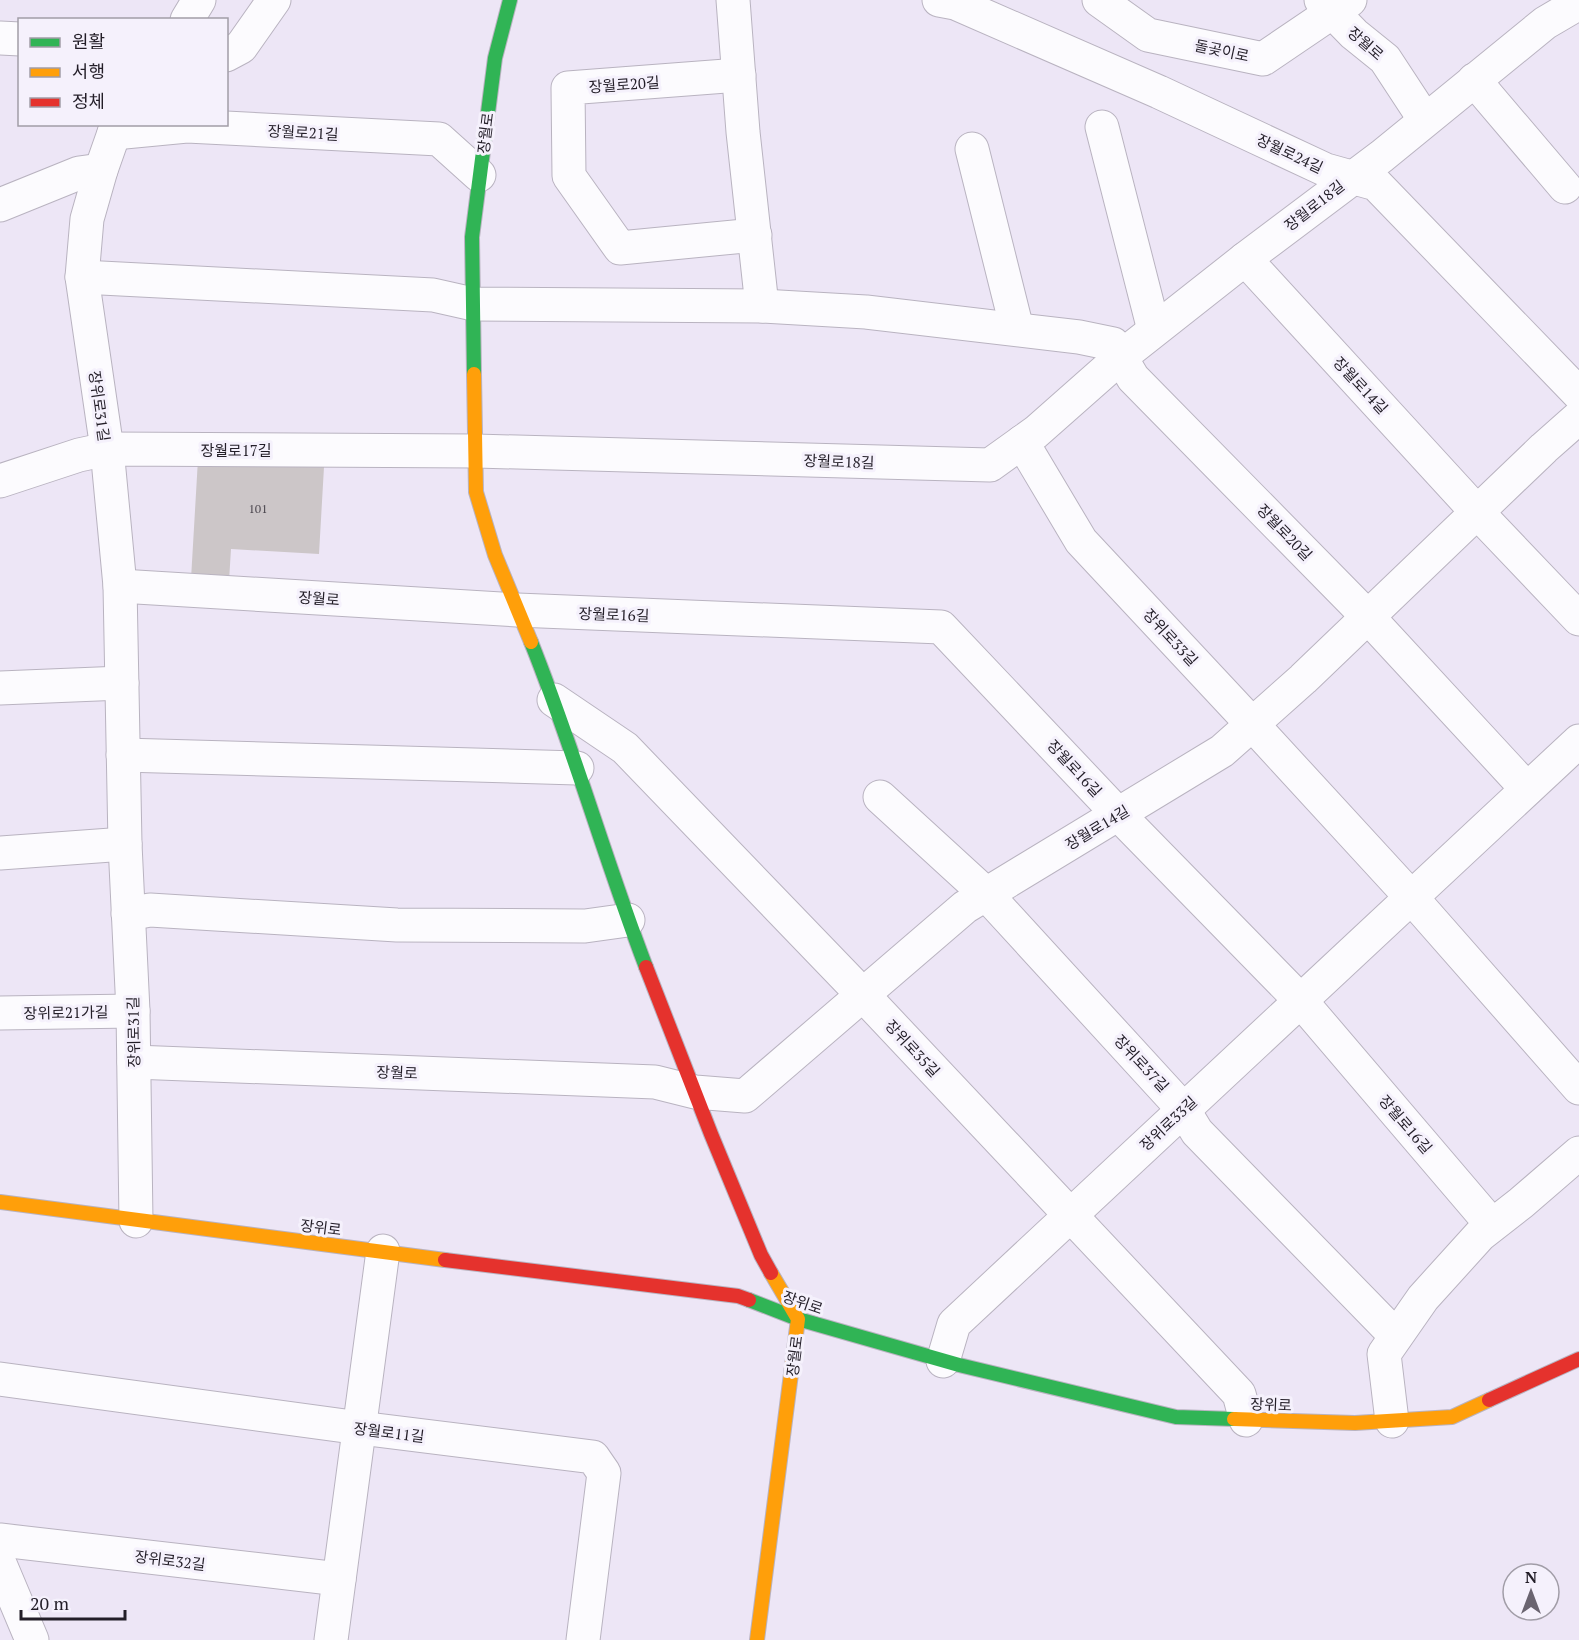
<svg xmlns="http://www.w3.org/2000/svg" width="1579" height="1640" font-family="'PT Serif','Noto Sans KR',serif">
  <rect width="100%" height="100%" fill="#ede6f6"/>
  <polygon fill="#ccc6c8" points="198,459 324,467 319,554 231,549 229,581 191,579"/>
  <g fill="none" stroke-linecap="round" stroke-linejoin="round">
    <g stroke="#b9b3c0" stroke-width="35">
      <g id="street">
        <polyline points="733,0 743,132 762,306"/>
        <polyline points="939,0 955,3 1159,92 1326,170 1376,184 1579,394"/>
        <polyline points="1099,0 1148,35 1263,59 1350,0"/>
        <polyline points="1321,0 1354,34 1385,59 1425,120"/>
        <polyline points="187,20 199,0"/>
        <polyline points="0,38 20,39"/>
        <polyline points="226,55 241,47 274,0"/>
        <polyline points="739,75 568,88 569,176 620,248 755,235"/>
        <polyline points="1474,80 1565,187"/>
        <polyline points="119,124 114,133 101,170 87,219 82,277 107,449 120,586 125,844 133,1011 136,1221"/>
        <polyline points="1102,127 1154,330"/>
        <polyline points="114,133 187,126 439,139 479,175"/>
        <polyline points="972,149 1017,329"/>
        <polyline points="0,205 79,173 101,170"/>
        <polyline points="1245,259 1477,512 1579,619"/>
        <polyline points="82,277 433,295 473,304 762,306 866,312 1079,337 1113,344 1133,378 1368,617 1527,789"/>
        <polyline points="1022,442 1081,541 1252,724 1411,897 1579,1088"/>
        <polyline points="0,481 79,455 107,449 476,451 990,465 1036,432 1122,356 1245,259 1382,156 1545,23 1579,3"/>
        <polyline points="120,586 517,610 941,627 1118,814 1300,1000 1492,1225"/>
        <polyline points="0,688 122,683"/>
        <polyline points="554,700 625,748 863,995 1239,1394 1246,1420"/>
        <polyline points="123,755 577,768"/>
        <polyline points="880,797 986,894 1183,1109 1197,1132 1396,1336"/>
        <polyline points="0,853 125,844"/>
        <polyline points="128,914 150,910 397,925 585,926 628,920"/>
        <polyline points="0,1013 133,1011"/>
        <polyline points="134,1062 655,1082 695,1092 745,1096 965,907 1222,751 1303,679 1544,448 1579,417"/>
        <polyline points="943,1361 954,1324 1579,741"/>
        <polyline points="0,1379 360,1428 593,1457 604,1473 583,1640"/>
        <polyline points="1392,1421 1384,1354 1423,1298 1480,1235 1521,1203 1579,1153"/>
        <polyline points="0,1540 339,1579"/>
        <polyline points="0,1564 32,1640"/>
        <polyline points="331,1640 383,1251"/>
      </g>
    </g>
    <g stroke="#b9b3c0" stroke-width="16">
      <g id="fast">
        <polyline points="474,374 472,237 495,58 510,0"/>
        <path d="M531,642C574,749 605,860 646,967"/>
        <polyline points="749,1300 798,1319 959,1365 1176,1417 1234,1419"/>
      </g>
    </g>
    <g stroke="#b9b3c0" stroke-width="16">
      <g id="slow">
        <polyline points="474,374 476,492 495,555 531,642"/>
        <polyline points="0,1202 445,1260"/>
        <polyline points="1234,1419 1355,1423 1452,1417 1489,1400"/>
        <polyline points="757,1640 798,1319 771,1273"/>
      </g>
    </g>
    <g stroke="#b9b3c0" stroke-width="16">
      <g id="jam">
        <polyline points="646,967 711,1134 761,1255 771,1273"/>
        <polyline points="445,1260 738,1296 749,1300"/>
        <polyline points="1489,1400 1579,1359"/>
      </g>
    </g>
    <use href="#street" stroke="#fcfbfe" stroke-width="33"/>
    <use href="#fast" stroke="#30b455" stroke-width="14"/>
    <use href="#slow" stroke="#ff9f0a" stroke-width="14"/>
    <use href="#jam" stroke="#e5322d" stroke-width="14"/>
  </g>
  <g text-anchor="middle" dominant-baseline="central" stroke-width="6" stroke-linejoin="round" paint-order="stroke">
    <g font-size="12" fill="#4d4850">
      <text x="258" y="508">101</text>
    </g>
    <g font-size="15" fill="#231e28" stroke="#f5f1fc">
      <text transform="translate(1366 43) rotate(41)">장월로</text>
      <text transform="translate(1222 50) rotate(12)">돌곶이로</text>
      <text transform="translate(624 84) rotate(-4)">장월로20길</text>
      <text transform="translate(303 132) rotate(3)">장월로21길</text>
      <text transform="translate(485 133) rotate(-83)">장월로</text>
      <text transform="translate(1290 153) rotate(25)">장월로24길</text>
      <text transform="translate(1314 205) rotate(-38)">장월로18길</text>
      <text transform="translate(1361 385) rotate(47)">장월로14길</text>
      <text transform="translate(100 406) rotate(82)">장위로31길</text>
      <text x="236" y="450">장월로17길</text>
      <text transform="translate(839 461) rotate(2)">장월로18길</text>
      <text transform="translate(1285 532) rotate(46)">장월로20길</text>
      <text transform="translate(319 598) rotate(4)">장월로</text>
      <text transform="translate(614 614) rotate(2)">장월로16길</text>
      <text transform="translate(1171 637) rotate(47)">장위로33길</text>
      <text transform="translate(1075 768) rotate(47)">장월로16길</text>
      <text transform="translate(1097 827) rotate(-31)">장월로14길</text>
      <text transform="translate(66 1012) rotate(-1)">장위로21가길</text>
      <text transform="translate(133 1032) rotate(-91)">장위로31길</text>
      <text transform="translate(913 1048) rotate(47)">장위로35길</text>
      <text transform="translate(1142 1063) rotate(47)">장위로37길</text>
      <text transform="translate(397 1072) rotate(2)">장월로</text>
      <text transform="translate(1168 1123) rotate(-43)">장위로33길</text>
      <text transform="translate(1406 1124) rotate(49)">장월로16길</text>
      <text transform="translate(321 1227) rotate(7)">장위로</text>
      <text transform="translate(803 1302) rotate(19)">장위로</text>
      <text transform="translate(794 1356) rotate(-83)">장월로</text>
      <text transform="translate(1271 1404) rotate(2)">장위로</text>
      <text transform="translate(389 1432) rotate(7)">장월로11길</text>
      <text transform="translate(170 1560) rotate(7)">장위로32길</text>
    </g>
  </g>
  <rect x="18" y="18" width="210" height="108" fill="#f5f1fc" stroke="#a19da7" stroke-width="1.5"/>
  <rect x="30" y="38" width="30" height="9" fill="#30b455" stroke="#a19da7" stroke-width="1.5"/>
  <text x="72" y="48" font-size="18" fill="#231e28">원활</text>
  <rect x="30" y="68" width="30" height="9" fill="#ff9f0a" stroke="#a19da7" stroke-width="1.5"/>
  <text x="72" y="78" font-size="18" fill="#231e28">서행</text>
  <rect x="30" y="98" width="30" height="9" fill="#e5322d" stroke="#a19da7" stroke-width="1.5"/>
  <text x="72" y="108" font-size="18" fill="#231e28">정체</text>
  <g transform="translate(1531 1592)"><circle r="28" fill="#f5f1fc" stroke="#a19da7" stroke-width="1.5"/>
  <path d="M0-4.5L10 22L0 15L-10 22Z" fill="#6a6470"/>
  <text y="-9" font-size="16" font-weight="bold" text-anchor="middle" fill="#231e28">N</text>
  </g>
  <path d="M21 1610v9h104v-9" fill="none" stroke="#231e28" stroke-width="3"/>
  <text x="30" y="1610" font-size="18" fill="#231e28" stroke="#f5f1fc" stroke-width="4.5" paint-order="stroke">20 m</text>
</svg>
